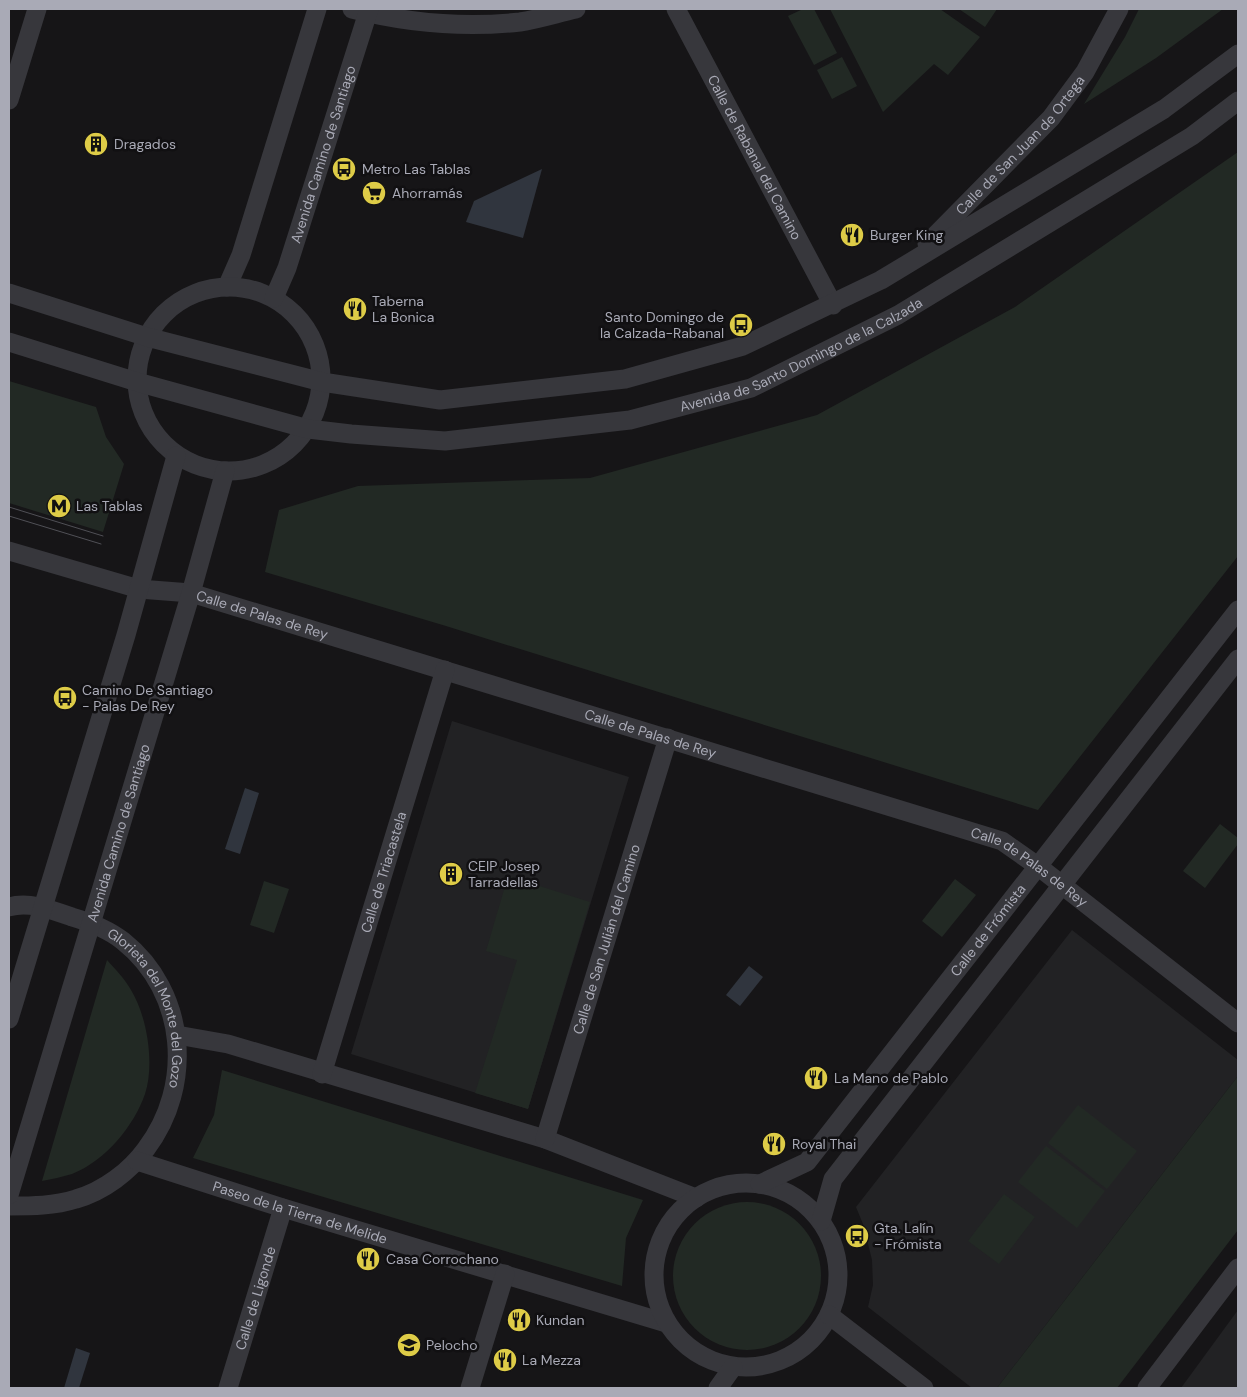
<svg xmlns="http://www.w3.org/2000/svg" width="1247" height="1397" font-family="'DM Sans',sans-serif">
  <rect width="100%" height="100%" fill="#161517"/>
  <g fill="#222224">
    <polygon points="452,721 629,777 528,1109 351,1054"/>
    <polygon points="1072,930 1238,1060 1238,1076 997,1388 972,1388 868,1307 873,1285 872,1260 863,1224 856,1207"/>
    <polygon points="1238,1310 1238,1388 1181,1388"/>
  </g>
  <g fill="#222924">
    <polygon points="803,9 814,9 837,53 814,65 788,16"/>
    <polygon points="830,9 940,9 980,37 948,75 934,64 883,112"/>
    <polygon points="959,9 997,9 985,27"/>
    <polygon points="1139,9 1223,9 1156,58 1084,104 1125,37"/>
    <polygon points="842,57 857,86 832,99 817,70"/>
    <polygon points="1238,152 1238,556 1038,810 446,626 265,572 279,510 358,486 590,478 817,415 1015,307"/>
    <polygon points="9,381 96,407 106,437 124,464 103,532 9,503"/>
    <polygon points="1220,824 1238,838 1238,844 1205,888 1183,871"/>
    <polygon points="508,876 590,902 528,1109 475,1093 517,960 486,951"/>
    <polygon points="955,879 976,895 942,937 922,921"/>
    <polygon points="264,881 289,889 274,933 250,925"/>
    <path d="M107,960C115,969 125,979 131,990C147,1016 155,1064 145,1094C134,1126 105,1161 72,1174C62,1177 52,1179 42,1181Z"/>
    <polygon points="222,1070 643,1200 626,1238 622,1286 193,1158 214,1115"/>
    <polygon points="1238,1076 1238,1230 1117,1388 997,1388"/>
    <polygon points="1078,1105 1137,1151 1107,1189 1048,1143"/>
    <polygon points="1046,1146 1105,1191 1077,1228 1018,1182"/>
    <polygon points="1004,1194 1035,1217 999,1264 968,1241"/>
    <circle cx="747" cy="1276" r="74"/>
  </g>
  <g fill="#30353e">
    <polygon points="542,169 523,238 466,222 474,201"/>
    <polygon points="245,788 259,793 240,854 225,849"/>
    <polygon points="749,966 763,977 740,1006 726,995"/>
    <polygon points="76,1348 90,1353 79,1388 64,1388"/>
  </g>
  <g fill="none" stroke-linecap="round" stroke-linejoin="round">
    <g stroke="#37373c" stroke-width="19">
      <path d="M352,9C407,23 464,28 520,22C539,19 558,13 576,9"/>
      <path id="s1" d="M676,9L833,305"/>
      <polyline points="9,100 37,9"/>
      <path id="s2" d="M927,244L1051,118L1085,72L1119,9"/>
      <polyline points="227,287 241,255 317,9"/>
      <circle cx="229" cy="379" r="92"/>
      <polyline points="9,293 147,337 322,382 440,400 625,379 743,346 881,280 1164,109 1238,54"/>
      <path id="s3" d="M274,298L287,268L369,9"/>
      <path id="s4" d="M9,342L137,382L308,429L351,434L445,441L630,420L751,388L898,315L1192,136L1238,101"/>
      <path id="s5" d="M9,551L139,589L191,593L1002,841L1039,867L1238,1023"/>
      <path id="s6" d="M9,907C29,901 52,910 72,917C89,922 109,930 123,941C187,992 194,1086 146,1149C130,1171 104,1191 76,1199C54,1206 32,1206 9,1206"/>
      <polyline points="9,1019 126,635 176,456"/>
      <polyline points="177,1035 228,1044 545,1139 696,1198"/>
      <path id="s7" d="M322,1074L445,670"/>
      <path id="s8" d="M545,1139L668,738"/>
      <path id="s9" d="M137,1161L283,1208L666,1323"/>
      <circle cx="746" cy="1275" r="92"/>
      <path id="s10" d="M760,1184L807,1162L1238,610"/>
      <path id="s11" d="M9,1195L191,593L225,471"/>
      <polyline points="821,1221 833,1179 1238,659"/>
      <polyline points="829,1315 924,1388"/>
      <path id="s12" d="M228,1388L283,1208"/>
      <polyline points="470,1388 505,1274"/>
      <polyline points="718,1388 733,1367"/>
      <polyline points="1147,1388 1238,1268"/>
    </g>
    <g stroke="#505056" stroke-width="1">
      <polyline points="9,507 103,536"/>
      <polyline points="9,516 101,544"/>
    </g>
  </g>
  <defs>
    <g id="building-disc" transform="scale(1.25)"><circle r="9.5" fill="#decc47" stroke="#111012"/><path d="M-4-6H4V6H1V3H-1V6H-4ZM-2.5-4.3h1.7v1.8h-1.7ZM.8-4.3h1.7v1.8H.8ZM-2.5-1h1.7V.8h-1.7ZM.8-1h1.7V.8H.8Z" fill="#111"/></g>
    <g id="bus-disc" transform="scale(1.25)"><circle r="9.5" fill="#decc47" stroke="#111012"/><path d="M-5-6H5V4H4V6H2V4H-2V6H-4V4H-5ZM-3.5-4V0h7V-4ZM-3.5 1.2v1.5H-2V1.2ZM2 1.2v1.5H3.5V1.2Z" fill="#111"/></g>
    <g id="supermarket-disc" transform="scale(1.25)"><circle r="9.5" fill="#decc47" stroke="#111012"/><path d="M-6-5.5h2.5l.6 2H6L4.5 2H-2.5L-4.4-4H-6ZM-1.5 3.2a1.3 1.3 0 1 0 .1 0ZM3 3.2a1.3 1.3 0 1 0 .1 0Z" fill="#111"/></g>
    <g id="restaurant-disc" transform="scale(1.25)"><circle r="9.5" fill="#decc47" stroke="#111012"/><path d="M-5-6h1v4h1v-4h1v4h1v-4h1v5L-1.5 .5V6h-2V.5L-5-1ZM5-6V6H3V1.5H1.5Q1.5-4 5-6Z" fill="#111"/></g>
    <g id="metro-disc" transform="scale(1.25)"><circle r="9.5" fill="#decc47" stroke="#111012"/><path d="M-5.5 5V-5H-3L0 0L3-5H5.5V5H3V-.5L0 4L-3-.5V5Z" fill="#111"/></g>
    <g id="school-disc" transform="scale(1.25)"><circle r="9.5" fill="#decc47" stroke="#111012"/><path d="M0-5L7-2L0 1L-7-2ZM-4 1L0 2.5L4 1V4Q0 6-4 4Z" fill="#111"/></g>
  </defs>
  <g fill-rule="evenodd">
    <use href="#building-disc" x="96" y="144"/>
    <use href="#bus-disc" x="344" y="169"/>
    <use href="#supermarket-disc" x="374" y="193"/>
    <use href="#restaurant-disc" x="852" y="235"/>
    <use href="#restaurant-disc" x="355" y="309"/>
    <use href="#bus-disc" x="741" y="325"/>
    <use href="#metro-disc" x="59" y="506"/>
    <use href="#bus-disc" x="65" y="698"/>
    <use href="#building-disc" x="451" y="874"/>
    <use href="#restaurant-disc" x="816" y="1078"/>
    <use href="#restaurant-disc" x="774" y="1144"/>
    <use href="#bus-disc" x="857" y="1236"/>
    <use href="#restaurant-disc" x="368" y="1259"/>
    <use href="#restaurant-disc" x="519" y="1320"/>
    <use href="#school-disc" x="409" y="1345"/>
    <use href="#restaurant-disc" x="505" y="1360"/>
  </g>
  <g text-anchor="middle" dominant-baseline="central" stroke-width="5" stroke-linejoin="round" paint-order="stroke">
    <g font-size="14" fill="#a9aab6" stroke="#111012" text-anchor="start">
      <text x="114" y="144">Dragados</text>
      <text x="362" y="169">Metro Las Tablas</text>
      <text x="392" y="193">Ahorramás</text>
      <text x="870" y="235">Burger King</text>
      <text x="372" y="301">Taberna<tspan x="372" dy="16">La Bonica</tspan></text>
      <text x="724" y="317" text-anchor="end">Santo Domingo de<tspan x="724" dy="16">la Calzada-Rabanal</tspan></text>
      <text x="76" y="506">Las Tablas</text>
      <text x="82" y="690">Camino De Santiago<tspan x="82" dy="16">- Palas De Rey</tspan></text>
      <text x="468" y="866">CEIP Josep<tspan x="468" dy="16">Tarradellas</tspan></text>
      <text x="834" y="1078">La Mano de Pablo</text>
      <text x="792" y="1144">Royal Thai</text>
      <text x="874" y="1228">Gta. Lalín<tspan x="874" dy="16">- Frómista</tspan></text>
      <text x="386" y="1259">Casa Corrochano</text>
      <text x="536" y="1320">Kundan</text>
      <text x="426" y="1345">Pelocho</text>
      <text x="522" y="1360">La Mezza</text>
    </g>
    <g font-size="14" fill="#a9aab6" stroke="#111012">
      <text stroke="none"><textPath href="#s2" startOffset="136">Calle de San Juan de Ortega</textPath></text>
      <text stroke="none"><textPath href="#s3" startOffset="152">Avenida Camino de Santiago</textPath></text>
      <text stroke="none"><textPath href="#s1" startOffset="168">Calle de Rabanal del Camino</textPath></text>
      <text stroke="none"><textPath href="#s4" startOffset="819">Avenida de Santo Domingo de la Calzada</textPath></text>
      <text stroke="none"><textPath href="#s5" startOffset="262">Calle de Palas de Rey</textPath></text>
      <text stroke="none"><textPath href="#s5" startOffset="668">Calle de Palas de Rey</textPath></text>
      <text stroke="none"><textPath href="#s11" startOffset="378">Avenida Camino de Santiago</textPath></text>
      <text stroke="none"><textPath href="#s5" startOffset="1072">Calle de Palas de Rey</textPath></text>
      <text stroke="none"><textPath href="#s7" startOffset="211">Calle de Triacastela</textPath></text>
      <text stroke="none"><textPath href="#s10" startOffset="346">Calle de Frómista</textPath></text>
      <text stroke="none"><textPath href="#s8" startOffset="209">Calle de San Julián del Camino</textPath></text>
      <text stroke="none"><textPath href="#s6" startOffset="195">Glorieta del Monte del Gozo</textPath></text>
      <text stroke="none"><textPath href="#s9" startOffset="171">Paseo de la Tierra de Melide</textPath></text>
      <text stroke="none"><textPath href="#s12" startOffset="94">Calle de Ligonde</textPath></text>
    </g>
  </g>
  <rect width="1247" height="1397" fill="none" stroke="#a9aab6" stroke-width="20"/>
</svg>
